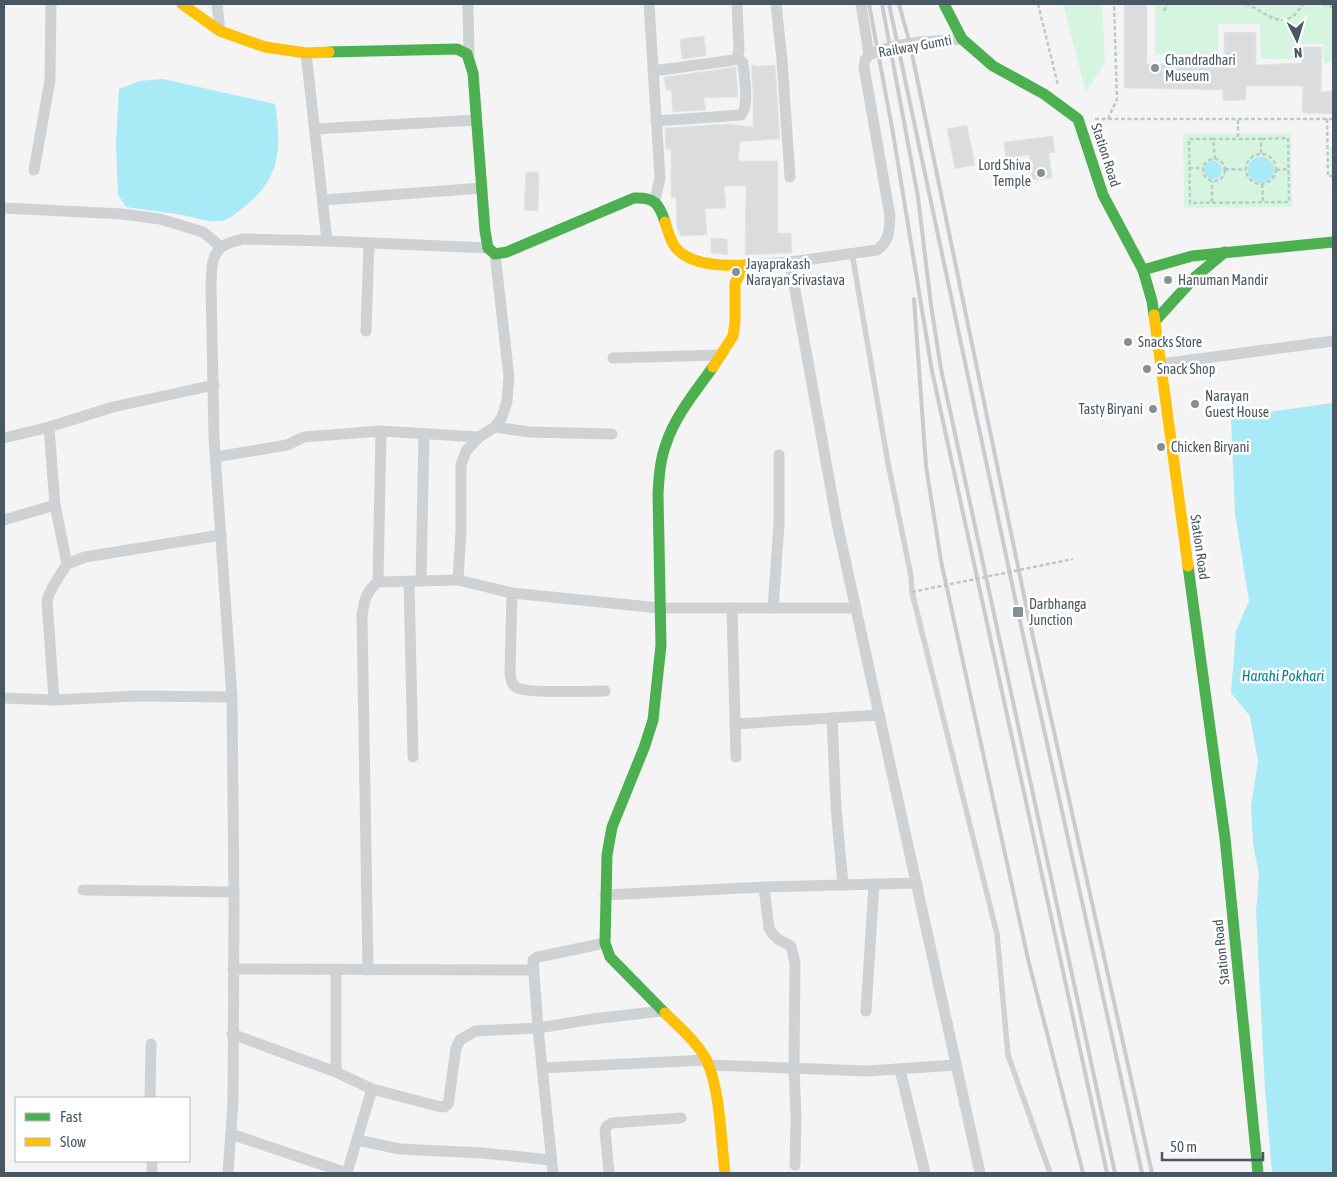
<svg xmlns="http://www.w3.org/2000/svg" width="1337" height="1177" font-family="'Asap Condensed',sans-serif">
  <rect width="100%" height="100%" fill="#f4f4f4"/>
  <g fill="#d6f5e0">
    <polygon points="1063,4 1102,4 1105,62 1086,92"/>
    <polygon points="1155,4 1333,4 1333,63 1324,63 1323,44 1299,44 1299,59 1261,59 1260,24 1218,24 1218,55 1155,55"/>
    <polygon points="1291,133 1292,207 1184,208 1183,134"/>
    <polygon points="1329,147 1333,147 1333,201"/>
  </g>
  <g fill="#a8ebf6">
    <path d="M163,79L275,104C282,146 281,179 244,207C238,211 231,218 225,220C212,224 196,218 183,215C165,212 145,210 126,207L118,195L116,143L119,89L140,81Z"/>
    <circle cx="1261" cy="170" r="13"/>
    <circle cx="1213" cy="170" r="9"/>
    <polygon points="1333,403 1333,1173 1272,1173 1265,1091 1256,911 1259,875 1253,844 1251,805 1258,762 1250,716 1231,693 1236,631 1249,601 1235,514 1231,417"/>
  </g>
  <g fill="#dbdcde" stroke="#e5e6e6">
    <polygon points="1124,4 1147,4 1147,64 1224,66 1224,32 1256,32 1256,65 1302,63 1302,47 1322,47 1321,92 1333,91 1333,114 1302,113 1303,86 1246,86 1246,100 1223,101 1223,90 1124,88"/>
    <polygon points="704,36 706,56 682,59 680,39"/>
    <polygon points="751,65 755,65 756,66 775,65 780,139 740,142 738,161 778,161 778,233 791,233 792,253 745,255 746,186 724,186 726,208 705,209 707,235 681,236 677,228 676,197 671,198 671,149 666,149 665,128 727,124 753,127 753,90"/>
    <polygon points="736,67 738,97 704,98 706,110 673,112 671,90 666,90 664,77"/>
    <polygon points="967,125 975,165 955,169 947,129"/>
    <polygon points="1053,136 1055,152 1049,153 1052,178 1032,180 1029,155 1006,158 1004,142"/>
    <polygon points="526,172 539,172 538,211 524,210"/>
    <polygon points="711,238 727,239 728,255 711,253"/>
  </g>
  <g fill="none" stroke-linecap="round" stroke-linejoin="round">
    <g stroke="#bccac4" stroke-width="2.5" stroke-dasharray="4 2.5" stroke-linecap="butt">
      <polyline points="1038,4 1058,85"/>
      <path d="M1246,4C1259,8 1276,26 1290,18C1296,15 1300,8 1304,4"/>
      <polyline points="1323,4 1333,7"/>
      <polyline points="1164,11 1167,4"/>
      <polyline points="1095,119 1333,119"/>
      <polyline points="1108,119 1117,99 1114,4"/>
      <polyline points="1327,119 1328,176 1333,176"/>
      <polyline points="1238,120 1238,139 1261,139 1261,153"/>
      <polyline points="1213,139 1189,139 1190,203 1289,202 1288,138 1261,139"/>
      <circle cx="1261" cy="169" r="15"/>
      <polyline points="1215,159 1213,139 1238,139"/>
      <circle cx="1214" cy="170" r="11"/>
      <polyline points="1189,168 1203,168"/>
      <polyline points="1225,169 1246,170"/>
      <polyline points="1276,170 1288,169"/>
      <polyline points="1262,184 1263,202"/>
      <polyline points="1212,202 1212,181"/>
    </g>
    <polyline stroke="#cfd2d5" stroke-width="5.5" points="852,253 888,463 911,576 912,592 997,934 1008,1055 1050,1173"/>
    <g stroke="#cfd2d5" stroke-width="11">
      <polyline points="217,4 220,31"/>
      <polyline points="468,4 469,56"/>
      <polyline points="649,4 660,178 655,200"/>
      <polyline points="776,4 782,60 790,177"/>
      <polyline points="306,53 327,241"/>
      <path d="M869,55C896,41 932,42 962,39"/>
      <polyline points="653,71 734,60 737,57 739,51 737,4"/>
      <path d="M656,121L741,115C750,106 744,76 743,63L737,57"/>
      <polyline points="315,129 476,120"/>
      <polyline points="34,170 50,80 51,4"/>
      <polyline points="323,200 482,188"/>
      <polyline points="4,208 122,214 160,219 203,232 221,247"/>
      <polyline points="790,262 837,523 980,1173"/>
      <path d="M745,265L790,262L877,250C890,240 889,232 890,216L864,67L865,60L869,55L861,4"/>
      <polyline points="366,331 369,243"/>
      <polyline points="613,358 720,355"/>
      <polyline points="1161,364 1333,341"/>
      <polyline points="49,427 55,505 67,564"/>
      <polyline points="495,427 529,432 612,434"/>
      <polyline points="4,438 49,427 113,407 214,385"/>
      <polyline points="216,457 287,445 304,437 381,431 479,437"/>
      <polyline points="4,520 55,505"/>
      <polyline points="458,580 461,530 461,465 466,451 479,437 495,427 502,417 507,401 509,377 495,254"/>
      <polyline points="409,581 413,757"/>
      <polyline points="421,581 424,434"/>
      <polyline points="378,582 381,431"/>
      <path d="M512,593L510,673C511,678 511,684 516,687C525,694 589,691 605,691"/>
      <polyline points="732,608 736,757"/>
      <polyline points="773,608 779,525 779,455"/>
      <polyline points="4,698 54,700 137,696 232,697"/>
      <path d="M54,700L47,601C50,587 60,576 67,564L85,557L221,535"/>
      <polyline points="832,718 836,807 843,885"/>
      <polyline points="735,724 880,715"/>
      <path d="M764,887L769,928C774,939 782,941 791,946L795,963L794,1068L796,1118L795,1165"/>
      <polyline points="83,890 234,892"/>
      <polyline points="605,895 764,887 917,883"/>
      <polyline points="233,969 533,970"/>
      <path d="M368,970L362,616C364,601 366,591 378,582L458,580L512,593L660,608H856"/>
      <polyline points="866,1011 874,884"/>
      <polyline points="232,1034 336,1072 372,1089 437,1106 444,1107 448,1104 449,1099 456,1048 460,1040 475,1031 538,1028 593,1019 662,1011"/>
      <polyline points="708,1065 867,1071 956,1065"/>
      <polyline points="542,1068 706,1060"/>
      <polyline points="900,1070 925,1173"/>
      <polyline points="336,1072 336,969"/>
      <polyline points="150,1098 151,1044"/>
      <polyline points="231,1134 347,1173"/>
      <polyline points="357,1140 400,1149 482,1153 551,1160"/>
      <polyline points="152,1173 152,1161"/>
      <polyline points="228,1173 233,1102 234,904 232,697 214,439 211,285 212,265 215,255 221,247 229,243 243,239 327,241 488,248"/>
      <polyline points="347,1173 372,1089"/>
      <polyline points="553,1173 538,1028 533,960 538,957 605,943"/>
      <polyline points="609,1173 605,1130 607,1126 612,1123 681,1118"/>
    </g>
    <g stroke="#4caf50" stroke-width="11">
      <polyline points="944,4 962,39 993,66 1044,94 1078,119 1103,195 1143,270 1152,301 1154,315"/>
      <path d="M329,52L457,49L467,54L473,73L485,231L488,248L495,254L507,252L634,198C654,197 659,203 665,222"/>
      <polyline points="1143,270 1192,256 1333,242"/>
      <polyline points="1155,321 1195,277 1225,252"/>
      <polyline points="1188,566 1225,838 1258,1173"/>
      <path d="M665,1013L610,957L605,943L607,855L612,827L644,748L653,720L661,645L658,494C659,477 660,460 666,444C675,416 696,391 713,367"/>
    </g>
    <g stroke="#ffc107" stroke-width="11">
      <polyline points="182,4 220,31 265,47 306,53 329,52"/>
      <path d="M665,222C668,231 670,241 676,248C691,266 724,266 745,265"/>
      <polyline points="1154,315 1188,566"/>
      <polyline points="713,367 733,336 735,322 735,283 745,265"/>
      <path d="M665,1013C679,1027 696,1041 706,1059C720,1087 721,1141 725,1173"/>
    </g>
    <g stroke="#c9cbce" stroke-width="4">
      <polyline points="869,4 893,133 932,371 1107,1173"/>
      <polyline points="882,4 918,197 931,305 941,369 1115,1173"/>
      <polyline points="889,4 1018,612 1142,1173"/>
      <polyline points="899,4 910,44 1027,610 1152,1173"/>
      <polyline points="914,299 926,466 941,561 1028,959 1083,1173"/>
    </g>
    <polyline stroke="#bccac4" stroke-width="2.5" stroke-dasharray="4 2.5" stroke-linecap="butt" points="912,592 1073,559"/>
  </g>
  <g fill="#848f96" stroke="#fff" stroke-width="2">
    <circle cx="1155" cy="68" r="5"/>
    <circle cx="1041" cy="173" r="5"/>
    <circle cx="736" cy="272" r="5"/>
    <circle cx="1168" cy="280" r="5"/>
    <circle cx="1128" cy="342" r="5"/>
    <circle cx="1147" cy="369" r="5"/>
    <circle cx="1195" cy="404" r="5"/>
    <circle cx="1153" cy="409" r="5"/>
    <circle cx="1161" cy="447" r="5"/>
    <rect x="1012" y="606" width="12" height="12" rx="2.5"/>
  </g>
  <g text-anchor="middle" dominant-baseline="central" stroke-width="5" stroke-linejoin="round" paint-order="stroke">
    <g font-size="14" fill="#485863" stroke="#fff">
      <text transform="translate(915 46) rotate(-10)">Railway Gumti</text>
      <text transform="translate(1106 155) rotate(72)">Station Road</text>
      <text transform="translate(1200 547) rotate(82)">Station Road</text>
      <text transform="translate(1221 952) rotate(-96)">Station Road</text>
    </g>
    <g font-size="14" fill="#485863" stroke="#fff" text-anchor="start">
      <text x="1165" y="60">Chandradhari<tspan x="1165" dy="16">Museum</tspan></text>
      <text x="1031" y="165" text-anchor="end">Lord Shiva<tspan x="1031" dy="16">Temple</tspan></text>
      <text x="746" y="264">Jayaprakash<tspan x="746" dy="16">Narayan Srivastava</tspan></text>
      <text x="1178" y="280">Hanuman Mandir</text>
      <text x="1138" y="342">Snacks Store</text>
      <text x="1157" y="369">Snack Shop</text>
      <text x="1205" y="396">Narayan<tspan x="1205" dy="16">Guest House</tspan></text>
      <text x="1143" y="409" text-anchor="end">Tasty Biryani</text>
      <text x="1171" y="447">Chicken Biryani</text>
      <text x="1029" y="604">Darbhanga<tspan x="1029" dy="16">Junction</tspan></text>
    </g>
    <g font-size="15" font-style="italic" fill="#047f93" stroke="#fff">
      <text x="1283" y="675">Harahi Pokhari</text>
    </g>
  </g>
  <rect width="1337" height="1177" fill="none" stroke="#485863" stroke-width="10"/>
  <rect x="15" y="1097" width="175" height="65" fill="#ffffff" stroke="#b6bcc1"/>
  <rect x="25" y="1113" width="25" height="8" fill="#4caf50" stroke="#b6bcc1"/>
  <text x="60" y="1122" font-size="15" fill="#485863">Fast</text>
  <rect x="25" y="1138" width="25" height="8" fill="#ffc107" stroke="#b6bcc1"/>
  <text x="60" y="1147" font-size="15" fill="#485863">Slow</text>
  <g transform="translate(1297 40) rotate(175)" stroke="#ffffff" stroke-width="4" paint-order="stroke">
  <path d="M0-4L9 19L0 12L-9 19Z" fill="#485863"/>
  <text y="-8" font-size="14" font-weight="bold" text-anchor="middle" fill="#485863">N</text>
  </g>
  <path d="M1162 1152v8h101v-8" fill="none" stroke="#485863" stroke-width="2.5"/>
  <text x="1170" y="1152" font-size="15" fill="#485863" stroke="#ffffff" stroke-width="4" paint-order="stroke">50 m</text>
</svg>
